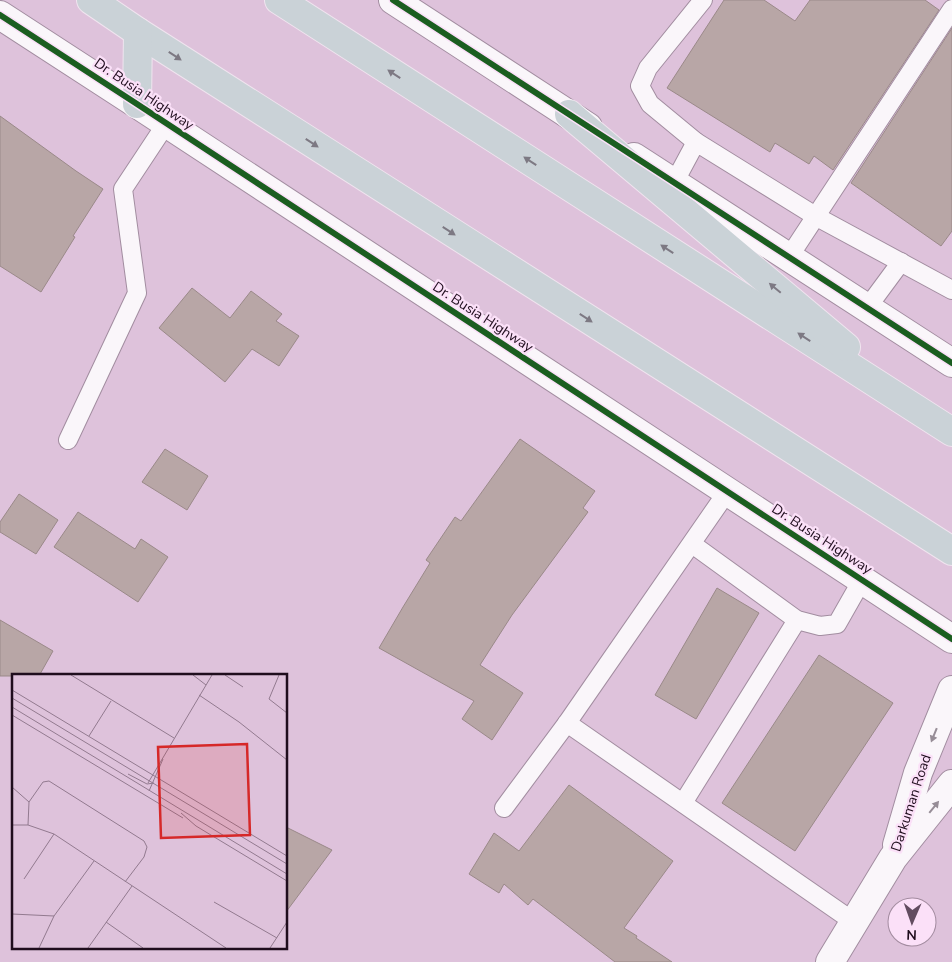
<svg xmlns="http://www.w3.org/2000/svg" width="952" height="962" font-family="'Nunito Sans',sans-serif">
  <rect width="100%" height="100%" fill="#dec2db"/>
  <g fill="#b8a6a6" stroke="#9a8989">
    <polygon points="724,0 764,0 795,21 810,0 925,0 939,10 833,170 814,156 809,164 775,143 770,152 667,88"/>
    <polygon points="952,28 952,231 941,246 851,183"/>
    <polygon points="0,116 76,171 103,189 73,236 75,237 41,292 0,266"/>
    <polygon points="192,288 230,318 251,291 282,314 276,321 299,336 279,366 252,349 225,382 159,328"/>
    <polygon points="520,439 595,491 583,508 588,512 512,615 480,665 523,693 492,740 462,719 474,701 379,648 403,607 430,563 426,560 455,517 461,521"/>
    <polygon points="165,449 208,476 187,510 142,482"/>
    <polygon points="19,494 58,520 36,554 0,532 0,522"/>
    <polygon points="78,512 135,549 141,539 168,557 138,602 54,547"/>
    <polygon points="717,588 759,613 696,719 655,695"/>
    <polygon points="0,620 53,651 39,676 0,676"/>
    <polygon points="819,655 893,703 795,851 722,803"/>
    <polygon points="569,785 673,861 624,928 637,936 636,938 672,962 615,962 533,899 528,905 504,884 499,893 469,874 494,833 519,851"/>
    <polygon points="286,827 332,850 286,912"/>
  </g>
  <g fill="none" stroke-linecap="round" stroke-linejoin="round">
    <g stroke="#a28da0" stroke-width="20">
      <g id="service">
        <polyline points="696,142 650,104 640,86 648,68 703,0"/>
        <polyline points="674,183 696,142 817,217 952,290"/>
        <polyline points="789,257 952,9"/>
        <polyline points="867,308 901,262"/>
        <polyline points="68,440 137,293 123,189 166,124"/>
        <polyline points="692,544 797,620 820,626 837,624 862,580"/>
        <polyline points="567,723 854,922"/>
        <polyline points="683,803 797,620"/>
        <polyline points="504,808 567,723 727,492"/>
      </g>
    </g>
    <g stroke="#a28da0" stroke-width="30">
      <g id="tertiary">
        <polyline points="393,0 588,127"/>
        <polyline points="0,15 137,104 952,639"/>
        <polyline points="634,157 952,363"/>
        <polyline points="897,845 918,773 952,690"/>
        <polyline points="830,962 893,858 952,784"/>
      </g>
    </g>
    <g stroke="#f0e4ef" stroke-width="30">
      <g id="trunk">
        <polyline points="91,0 138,32 952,551"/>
        <polyline points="279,0 952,432"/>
        <polyline points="137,104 138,32"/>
        <polyline points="569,114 846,347"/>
      </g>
    </g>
    <use href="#service" stroke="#faf6fa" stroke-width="18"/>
    <use href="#tertiary" stroke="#faf6fa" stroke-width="28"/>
    <use href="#trunk" stroke="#cad2d7" stroke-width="28"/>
    <g stroke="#fbe0f8" stroke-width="9">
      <g id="cycleway">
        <polyline points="393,0 952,363"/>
        <polyline points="0,15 137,104 952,639"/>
      </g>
    </g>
    <use href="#cycleway" stroke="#1b5e20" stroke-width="6"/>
  </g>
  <defs><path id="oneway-solid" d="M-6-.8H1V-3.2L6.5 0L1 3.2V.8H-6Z" transform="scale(1.25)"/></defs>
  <g fill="#7d7983">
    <use href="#oneway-solid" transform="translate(175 56) rotate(33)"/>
    <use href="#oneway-solid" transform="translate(394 74) rotate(-147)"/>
    <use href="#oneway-solid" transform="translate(312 143) rotate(33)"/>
    <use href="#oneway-solid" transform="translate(530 161) rotate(-147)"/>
    <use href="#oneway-solid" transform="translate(449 231) rotate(33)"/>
    <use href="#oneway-solid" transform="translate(667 249) rotate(-147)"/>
    <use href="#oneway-solid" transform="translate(775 288) rotate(-140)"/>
    <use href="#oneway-solid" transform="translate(586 318) rotate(33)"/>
    <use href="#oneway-solid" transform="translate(804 337) rotate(-147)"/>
  </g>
  <g fill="#978d97">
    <use href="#oneway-solid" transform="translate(934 735) rotate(112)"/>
    <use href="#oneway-solid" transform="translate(934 807) rotate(-51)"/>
  </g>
  <g text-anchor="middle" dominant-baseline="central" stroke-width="4.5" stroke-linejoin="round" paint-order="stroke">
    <g font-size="14" fill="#1f0d1d" stroke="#fbe0f8">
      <text transform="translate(144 94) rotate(34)">Dr. Busia Highway</text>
      <text transform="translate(483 317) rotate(33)">Dr. Busia Highway</text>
      <text transform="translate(822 539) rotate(33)">Dr. Busia Highway</text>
      <text transform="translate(911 803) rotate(-72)">Darkuman Road</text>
    </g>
  </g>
  <g transform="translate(12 674)">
    <rect width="275" height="275" fill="#dec2db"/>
    <path fill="none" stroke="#927a8f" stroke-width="1" d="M59,1L162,64M181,1L194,11M213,1L231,13M267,1L257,25L275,39M0,16L275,182M187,21L227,48L275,86M0,24L275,190M0,33L275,200M0,41L171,144M77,62L99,27M116,100L135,110L142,109M136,109L200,1M0,113L17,128M137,117L151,85M169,139L184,152M0,151H16L42,160L214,274M16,151L17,128L31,108L37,107L132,167L135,173L132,183L113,208M184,152L275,207M12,205L42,160M202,228L265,264M0,240L42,242M94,248L131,274M27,274L42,242L82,187M76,274L120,212M258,274L275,248"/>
    <path fill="#d62828" fill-opacity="0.15" stroke="#d62828" stroke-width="2.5" d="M235,70L238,161L149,164L146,73Z"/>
    <rect width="275" height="275" fill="none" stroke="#1f0d1d" stroke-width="2.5"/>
  </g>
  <g transform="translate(912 922) rotate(182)"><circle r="24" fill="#fbe0f8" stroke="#a38ca0"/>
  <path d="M0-4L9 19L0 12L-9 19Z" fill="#624c60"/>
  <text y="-8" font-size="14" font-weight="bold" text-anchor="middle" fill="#1f0d1d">N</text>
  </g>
</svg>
